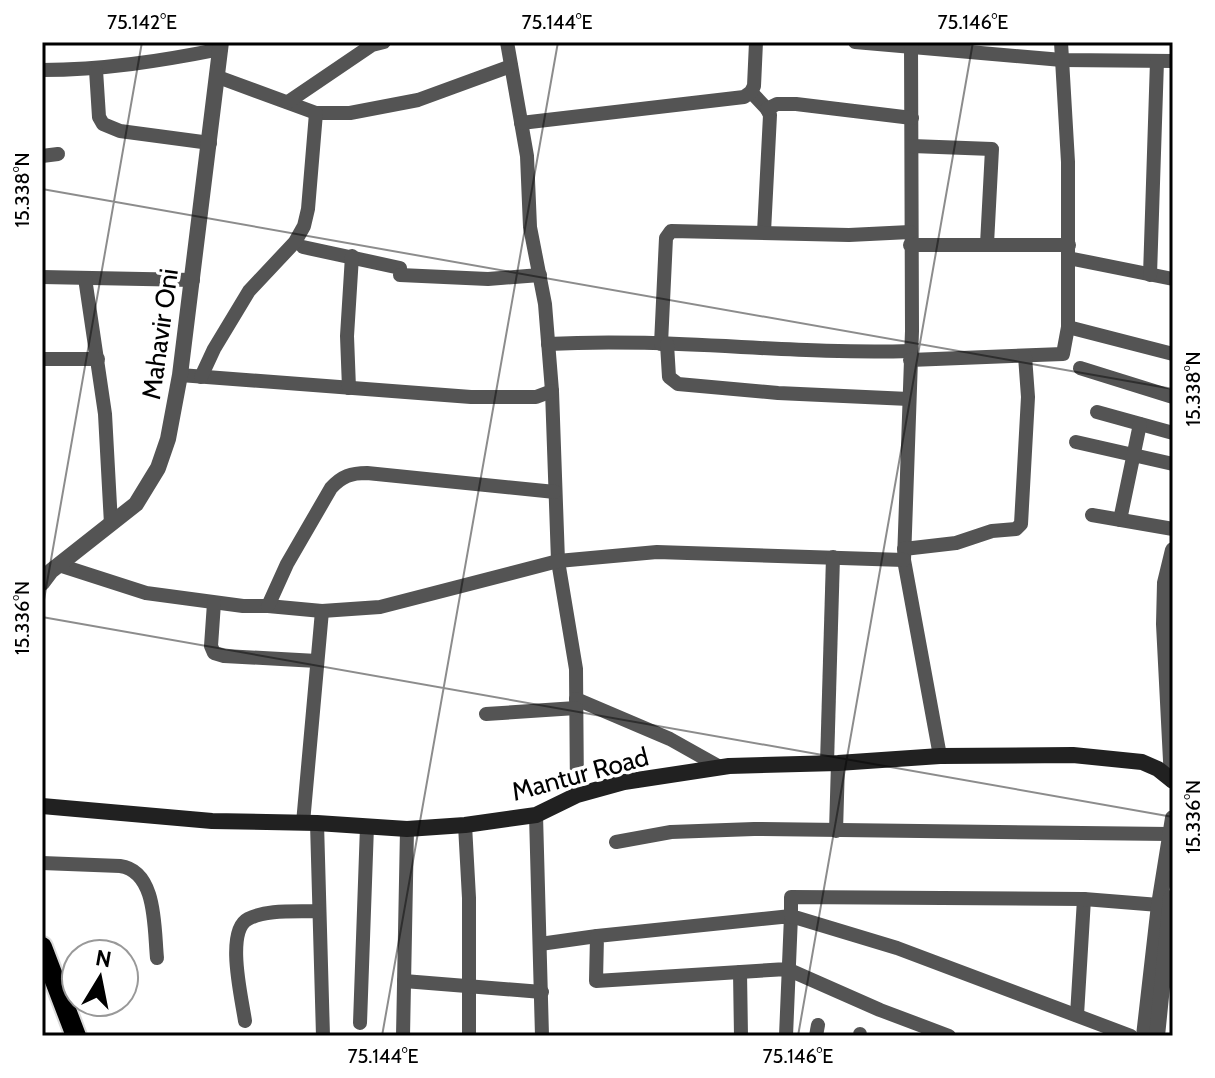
<svg xmlns="http://www.w3.org/2000/svg" width="1215" height="1078" font-family="Cabin,sans-serif">
  <rect width="100%" height="100%" fill="#fff"/>
  <g fill="none" stroke-linecap="round" stroke-linejoin="round">
    <g stroke="#dbdbdb" stroke-width="24">
      <polyline id="primary" points="42,947 76,1036"/>
    </g>
    <g stroke="#545454" stroke-width="14">
      <polyline points="507,42 527,156 530,227 545,304 552,391 558,561 576,669 577,795"/>
      <polyline points="855,42 1062,60 1173,61"/>
      <polyline points="911,42 912,331 904,560 940,756"/>
      <path d="M42,70C103,70 161,61 221,49"/>
      <polyline points="96,70 99,117 103,124 120,131 210,143"/>
      <polyline points="218,77 316,113 350,113 418,100 511,66"/>
      <polyline points="751,92 767,109 770,115 764,232"/>
      <polyline points="288,102 372,45 384,42"/>
      <polyline points="767,109 777,104 796,104 912,118"/>
      <polyline points="521,123 744,97 751,92 754,86 756,42"/>
      <polyline points="912,146 992,149 987,244"/>
      <polyline points="42,156 58,154"/>
      <polyline points="910,245 1069,245"/>
      <polyline points="303,247 400,268"/>
      <polyline points="1068,258 1173,279"/>
      <polyline points="400,275 488,279 540,275"/>
      <polyline points="1150,275 1157,61"/>
      <polyline points="42,277 193,280"/>
      <polyline points="85,278 105,414 111,524"/>
      <polyline points="1068,327 1173,354"/>
      <path d="M548,344C669,337 790,355 911,351"/>
      <polyline points="661,344 666,238 671,231 849,235 910,232"/>
      <polyline points="667,344 669,377 678,384 778,393 909,399"/>
      <polyline points="42,359 98,359"/>
      <polyline points="910,360 1063,354 1068,327 1068,162 1061,42"/>
      <polyline points="1080,368 1173,397"/>
      <polyline points="180,375 471,397 536,397 552,391"/>
      <polyline points="201,377 214,349 249,291 295,242 304,226 308,209 316,113"/>
      <polyline points="349,388 347,336 352,256"/>
      <polyline points="1097,412 1173,433"/>
      <polyline points="1076,442 1173,464"/>
      <polyline points="1092,515 1173,529"/>
      <polyline points="1120,520 1140,424"/>
      <polyline points="904,549 956,543 992,531 1016,529 1021,524 1028,397 1025,356"/>
      <polyline points="59,565 146,593 243,606 268,606 322,611 380,607 558,561 657,552 904,560"/>
      <polyline points="214,603 211,646 214,653 224,656 317,661"/>
      <path d="M268,606L287,564L331,488C342,476 351,473 367,473L555,492"/>
      <polyline points="576,699 670,739 720,767"/>
      <polyline points="486,714 576,708"/>
      <polyline points="827,763 833,557"/>
      <polyline points="536,815 542,1036"/>
      <polyline points="303,823 322,611"/>
      <polyline points="317,823 323,1036"/>
      <polyline points="465,825 469,898 469,1036"/>
      <polyline points="836,831 838,763"/>
      <polyline points="616,842 671,832 754,829 1170,834"/>
      <path d="M42,863L120,866C157,871 154,928 157,958"/>
      <polyline points="540,944 597,936"/>
      <polyline points="740,972 741,1036"/>
      <polyline points="404,981 542,992"/>
      <polyline points="1077,1015 1084,899"/>
      <path d="M245,1021C242,999 225,931 248,919C267,909 297,912 318,911"/>
      <polyline points="360,1023 367,826"/>
      <polyline points="403,1036 407,829"/>
      <polyline points="786,1036 791,916 597,936 596,981 787,969 880,1010 949,1036"/>
      <polyline points="816,1036 818,1025"/>
      <polyline points="860,1036 860,1034"/>
      <polyline points="1131,1036 897,948 791,916 791,897 1084,899 1159,905"/>
    </g>
    <g stroke="#545454" stroke-width="16">
      <polyline points="42,583 51,571 136,504 158,468 168,439 180,375 221,42"/>
      <polyline points="1172,780 1164,624 1165,583 1173,550"/>
      <polyline points="1144,1036 1159,905 1173,818"/>
      <polyline points="1157,1036 1171,898"/>
    </g>
    <polyline stroke="#212121" stroke-width="16" points="42,806 212,821 317,823 407,829 465,825 536,815 577,795 624,782 729,766 838,763 940,756 1073,755 1142,762 1158,769 1173,781"/>
    <use href="#primary" stroke="#000" stroke-width="20"/>
  </g>
  <path fill="none" stroke="#000" stroke-width="2" stroke-opacity="0.45" d="M42,189L1173,389M42,611L142,42M42,617L1173,817M382,1036L558,42M798,1036L973,42"/>
  <g text-anchor="middle" dominant-baseline="central" stroke-width="7" stroke-linejoin="round" paint-order="stroke">
    <g font-size="26" fill="#000" stroke="#fff">
      <text transform="translate(160 334) rotate(-82)">Mahavir Oni</text>
      <text transform="translate(580 774) rotate(-15)">Mantur Road</text>
    </g>
  </g>
  <rect width="1215" height="1078" fill="none" stroke="#ffffff" stroke-width="88"/>
  <g transform="translate(100 978) rotate(10)"><circle r="38" fill="#ffffff" stroke="#999999" stroke-width="2"/>
  <path d="M0-6L14 30L0 20L-14 30Z" fill="#000000"/>
  <text y="-12" font-size="22" font-weight="bold" text-anchor="middle" fill="#000000">N</text>
  </g>
  <rect x="44" y="44" width="1127" height="990" fill="none" stroke="#000" stroke-width="3"/>
  <g font-size="20" text-anchor="middle" fill="#000">
    <text x="142" y="29">75.142°E</text>
    <text x="557" y="29">75.144°E</text>
    <text x="973" y="29">75.146°E</text>
    <text transform="translate(22 190) rotate(-90)" y="7">15.338°N</text>
    <text transform="translate(1193 389) rotate(-90)" y="7">15.338°N</text>
    <text transform="translate(22 618) rotate(-90)" y="7">15.336°N</text>
    <text transform="translate(1193 817) rotate(-90)" y="7">15.336°N</text>
    <text x="383" y="1063">75.144°E</text>
    <text x="798" y="1063">75.146°E</text>
  </g>
</svg>
